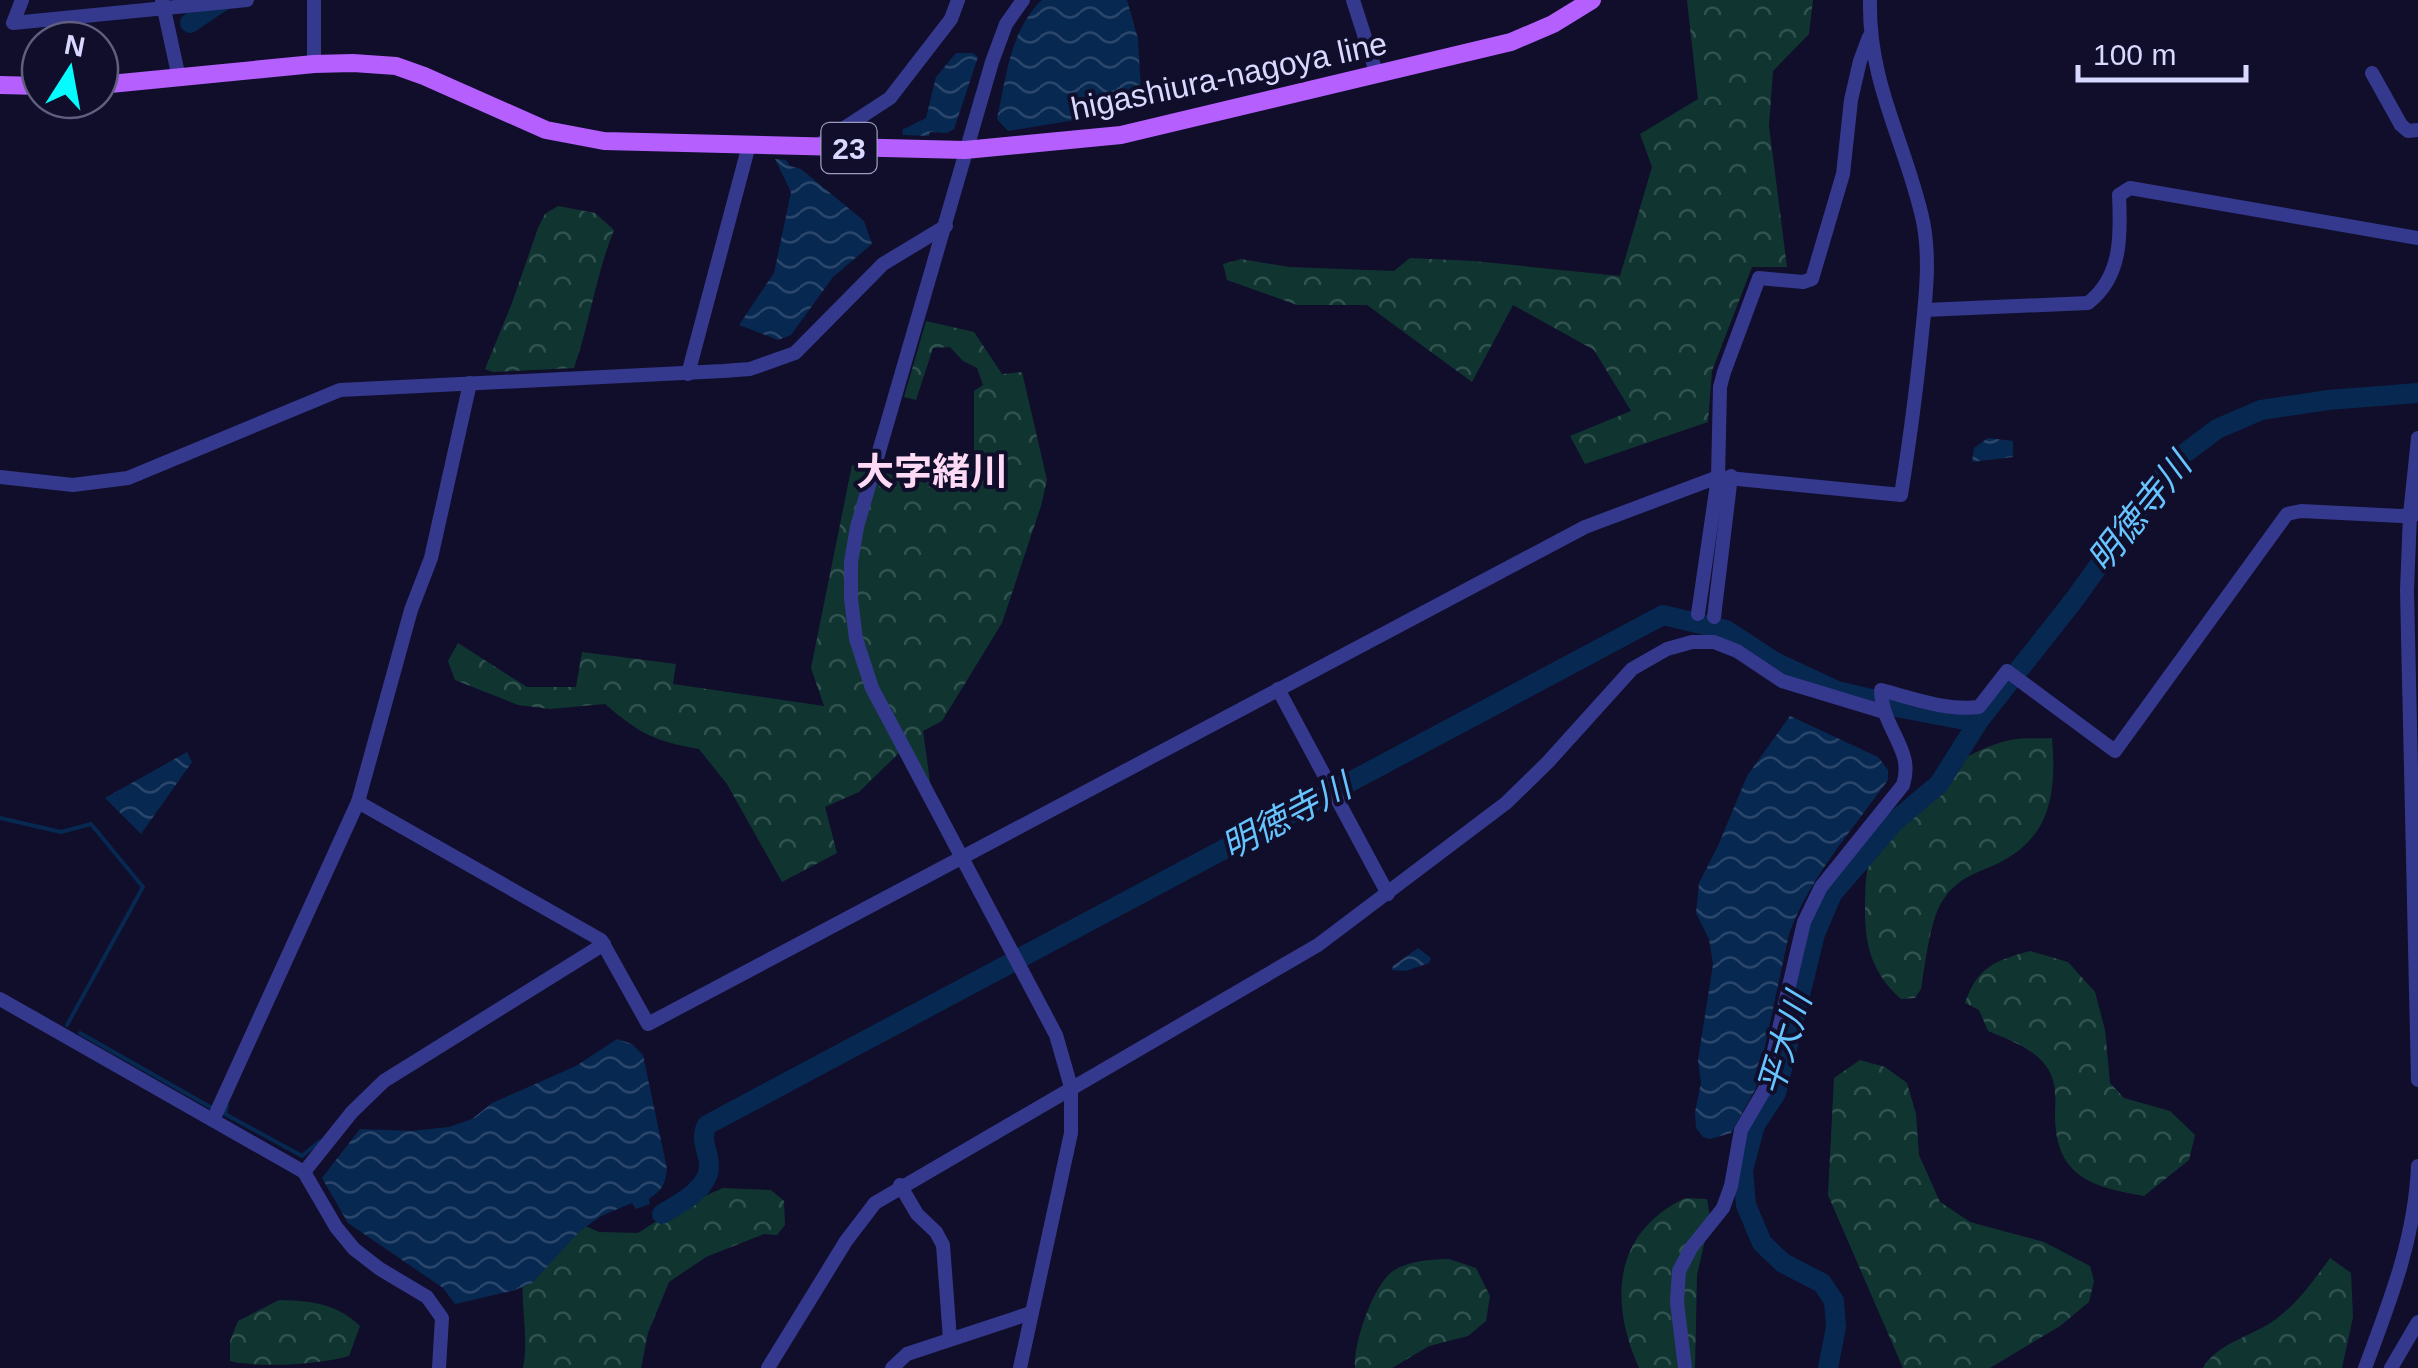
<svg xmlns="http://www.w3.org/2000/svg" width="2418" height="1368" font-family="Helvetica,'Noto Sans JP',sans-serif">
  <defs>
    <pattern id="forest-crowns" width="20" height="18" patternUnits="userSpaceOnUse" patternTransform="scale(2.5)"><rect width="20" height="18" fill="#103531"/><path d="M2 6a3 3 0 1 1 6 0M12 15a3 3 0 1 1 6 0" fill="none" stroke="#325250"/></pattern>
    <pattern id="water-waves" width="16" height="10" patternUnits="userSpaceOnUse" patternTransform="scale(2.5)"><rect width="16" height="10" fill="#072851"/><path d="M0 5q4-4 8 0t8 0" fill="none" stroke="#2b466b"/></pattern>
  </defs>
  <rect width="100%" height="100%" fill="#100e2b"/>
  <g fill="url(#forest-crowns)">
    <polygon points="1687,0 1813,0 1809,34 1773,71 1769,126 1787,267 1752,267 1712,371 1708,422 1585,464 1570,436 1631,411 1594,350 1513,305 1472,382 1367,305 1297,305 1227,280 1223,264 1241,259 1289,267 1394,271 1410,258 1474,261 1620,276 1652,167 1640,134 1698,99"/>
    <path d="M558,206L595,213L614,230C596,274 590,322 574,368L493,372L485,369L512,303L538,228L545,214Z"/>
    <path d="M926,321L974,332L1002,374L1022,372L1047,480L1041,506L1002,623L942,721L923,731L932,796L901,751L859,792L825,807L837,853L782,882L727,784L699,749C654,741 640,734 605,704L550,709L518,705L455,680L448,661L458,643L527,687H576L582,652L676,664L673,684L824,706L811,668L852,465L926,483L936,459L974,468V391L983,385L977,368L963,361L950,347L933,348L916,400L904,397Z"/>
    <path d="M2052,738C2056,787 2053,832 2006,859C1982,873 1961,873 1943,900C1930,918 1925,966 1921,989L1915,998L1901,999C1873,974 1865,947 1865,911C1865,892 1865,868 1873,850C1894,804 1957,753 2006,741C2020,737 2038,739 2052,738Z"/>
    <path d="M2030,951L2068,962L2095,992L2105,1030L2110,1083L2124,1098L2170,1111L2195,1135L2189,1160L2144,1196C2089,1187 2054,1175 2055,1112C2056,1093 2056,1076 2042,1061C2029,1047 2005,1038 1988,1031L1979,1010L1965,1003C1978,966 1995,961 2030,951Z"/>
    <polygon points="1860,1060 1885,1067 1907,1083 1916,1114 1919,1155 1940,1202 1970,1222 2044,1242 2090,1266 2094,1281 2089,1302 2060,1326 1990,1368 1903,1368 1828,1195 1834,1078"/>
    <path d="M723,1188L771,1190L784,1201L785,1225L777,1235L764,1234L706,1257L669,1282L648,1333L641,1368H523C531,1329 514,1289 529,1250C533,1237 550,1225 560,1215L599,1232L638,1233L677,1208Z"/>
    <path d="M1685,1198L1707,1199L1710,1218L1697,1275L1695,1368H1639C1609,1301 1613,1233 1685,1198Z"/>
    <path d="M2330,1258L2351,1273L2353,1317L2342,1368H2203C2218,1342 2252,1337 2276,1319C2298,1303 2314,1280 2330,1258Z"/>
    <path d="M1449,1259L1476,1268L1490,1296L1486,1321L1468,1336L1429,1346L1392,1368H1355C1353,1344 1373,1285 1393,1271C1410,1260 1429,1260 1449,1259Z"/>
    <path d="M279,1300C311,1301 336,1303 360,1326L349,1356C317,1365 260,1368 230,1361V1341L238,1321Z"/>
  </g>
  <g fill="url(#water-waves)">
    <path d="M1042,0H1127L1138,39L1142,109L1008,131L997,119C1006,78 1010,30 1042,0Z"/>
    <polygon points="956,53 973,53 978,57 954,129 947,133 930,132 929,136 903,135 902,130 926,118 936,77"/>
    <polygon points="775,159 786,160 790,166 801,169 864,221 872,244 833,277 791,335 778,340 739,325 774,273 791,192"/>
    <polygon points="1988,438 2013,441 2013,457 1972,462 1974,448"/>
    <path d="M1790,716L1878,757L1888,770V780C1853,829 1810,877 1789,934L1756,1088L1731,1133L1710,1139L1703,1137L1696,1128L1695,1112L1701,1083L1698,1060L1713,964L1709,939L1696,913L1699,883L1718,846L1747,776Z"/>
    <polygon points="187,752 192,762 141,834 105,798"/>
    <polygon points="1418,948 1431,958 1429,963 1406,971 1392,970 1393,966"/>
    <path d="M617,1039L632,1044L643,1055L667,1169C665,1185 662,1190 649,1199L650,1204L636,1209L632,1203L601,1216L579,1232L532,1283L515,1290L455,1304L443,1288L348,1223L322,1178L360,1129L411,1131L449,1127L472,1119L492,1103L576,1066Z"/>
  </g>
  <g fill="none" stroke-linecap="round" stroke-linejoin="round">
    <g stroke="#072851" stroke-width="4">
      <polyline points="0,818 61,832 91,824 143,887 67,1025"/>
      <polyline points="80,1033 212,1108"/>
      <polyline points="227,1106 225,1114 302,1156 320,1141"/>
    </g>
    <g stroke="#072851" stroke-width="20">
      <polyline points="190,23 224,0"/>
      <path d="M662,1214C679,1204 709,1189 709,1166C709,1151 699,1140 707,1125L1663,615L1726,630L1775,662L1837,691L1871,699L1885,705L1965,720L1980,719"/>
      <polyline points="1828,1368 1836,1327 1834,1301 1822,1283 1783,1263 1762,1243 1746,1205 1743,1170 1755,1125 1776,1093 1815,934 1832,894 1895,821 1939,784 1980,719 2074,600 2173,462 2217,429 2261,410 2328,400 2418,393"/>
    </g>
    <g stroke="#35398e" stroke-width="14">
      <polyline points="22,0 13,23 247,0"/>
      <polyline points="162,0 179,78"/>
      <polyline points="314,0 314,64"/>
      <polyline points="1353,0 1377,75"/>
      <polyline points="2372,73 2401,125 2408,131 2418,130"/>
      <polyline points="815,147 890,98 951,19 958,0"/>
      <path d="M1925,310L2088,303C2122,277 2121,235 2119,195L2130,188L2418,238"/>
      <polyline points="688,374 749,145"/>
      <polyline points="2418,438 2410,515 2407,590 2418,1080"/>
      <polyline points="0,477 73,485 128,478 340,390 723,371 750,369 795,353 883,264 946,226"/>
      <polyline points="1698,614 1718,477 1720,387 1724,372 1759,278 1803,282 1812,279 1843,174 1851,100 1860,61 1869,37"/>
      <polyline points="1714,617 1731,476"/>
      <polyline points="1278,689 1388,894"/>
      <path d="M358,802L601,940L648,1024L1585,527L1718,477L1901,495C1909,444 1916,394 1921,343C1925,303 1931,261 1923,221C1906,143 1868,84 1870,0"/>
      <polyline points="0,999 304,1172 336,1227 354,1249 380,1269 427,1297 442,1318 439,1368"/>
      <polyline points="213,1120 358,802 411,610 431,558 470,383"/>
      <polyline points="304,1172 352,1112 384,1081 604,944"/>
      <polyline points="900,1185 917,1214 936,1232 943,1245 950,1339"/>
      <polyline points="768,1368 846,1241 875,1203 1318,945 1506,803 1548,762 1632,669 1667,649 1692,642 1714,642 1737,651 1782,681 1881,711"/>
      <polyline points="892,1368 907,1354 1031,1313"/>
      <polyline points="1020,1368 1071,1133 1071,1087 1056,1035 872,688 856,639 851,599 851,562 857,527 992,62 1006,24 1023,0"/>
      <path d="M1685,1368L1677,1302L1679,1271L1691,1248L1723,1208L1731,1186L1741,1130L1765,1089L1804,922L1821,887L1903,785C1915,749 1882,730 1881,690C1912,698 1946,711 1979,707L2007,671L2115,751L2287,514L2301,511L2401,516L2418,514"/>
      <path d="M2365,1368C2390,1301 2415,1238 2418,1166"/>
      <polyline points="2391,1368 2418,1322"/>
    </g>
    <g stroke="#b55fff" stroke-width="18">
      <polyline points="0,85 40,86"/>
      <polyline points="100,85 314,64 353,63 396,66 424,76 546,130 604,141 965,150 1121,135 1511,42 1553,24 1592,0"/>
    </g>
  </g>
  <g text-anchor="middle" dominant-baseline="central" stroke-width="8" stroke-linejoin="round" paint-order="stroke">
    <rect fill="#100e2b" stroke="#9d9bbf" stroke-width="2.5" x="821.5" y="123" width="55" height="50" rx="8"/>
    <g font-size="30" font-weight="bold" fill="#d9d8ff">
      <text x="849" y="148">23</text>
    </g>
    <g font-size="32" fill="#d9d8ff" stroke="#100e2b">
      <text transform="translate(1229 76) rotate(-12)">higashiura-nagoya line</text>
    </g>
    <g font-size="35" font-style="italic" fill="#66c5ff" stroke="#100e2b">
      <text transform="translate(2139 512) rotate(-51)">明徳寺川</text>
      <text transform="translate(1286 816) rotate(-28)">明徳寺川</text>
      <text transform="translate(1784 1044) rotate(-73)">平大川</text>
    </g>
    <g font-size="38" font-weight="bold" fill="#ffdaf5" stroke="#100e2b">
      <text x="932" y="472">大字緒川</text>
    </g>
  </g>
  <g transform="translate(70 70) rotate(11)"><circle r="48" fill="#100e2b" stroke="#605f80" stroke-width="2.5"/>
  <path d="M0-8L18 38L0 25L-18 38Z" fill="#04fcff"/>
  <text y="-15" font-size="28" font-weight="bold" text-anchor="middle" fill="#d9d8ff">N</text>
  </g>
  <path d="M2078 65v15h168v-15" fill="none" stroke="#d9d8ff" stroke-width="5"/>
  <text x="2093" y="65" font-size="30" fill="#d9d8ff" stroke="#100e2b" stroke-width="8" paint-order="stroke">100 m</text>
</svg>
